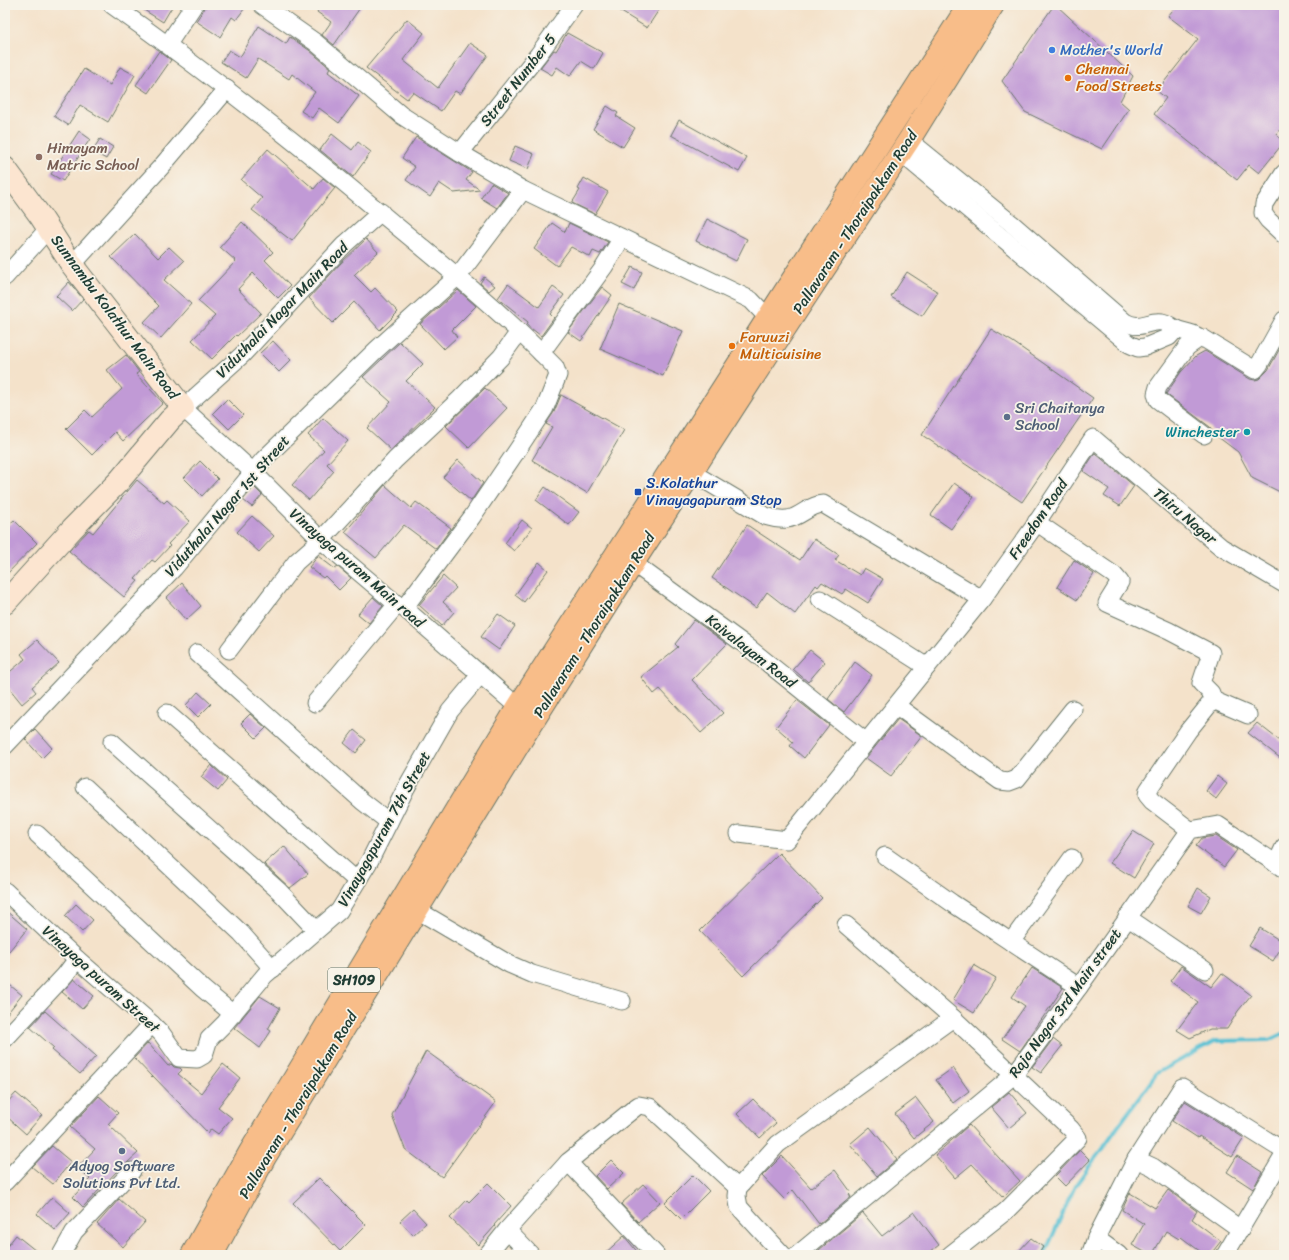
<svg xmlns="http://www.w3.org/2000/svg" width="1289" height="1260" font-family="Sriracha,sans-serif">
  <rect width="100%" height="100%" fill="#f7f3e8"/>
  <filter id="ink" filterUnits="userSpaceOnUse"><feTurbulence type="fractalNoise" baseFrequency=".025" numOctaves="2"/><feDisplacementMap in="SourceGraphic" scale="8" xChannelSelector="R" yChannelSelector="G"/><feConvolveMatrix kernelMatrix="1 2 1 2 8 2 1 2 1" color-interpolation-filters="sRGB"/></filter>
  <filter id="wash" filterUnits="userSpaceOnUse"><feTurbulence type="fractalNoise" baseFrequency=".012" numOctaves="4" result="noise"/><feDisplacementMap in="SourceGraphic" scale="16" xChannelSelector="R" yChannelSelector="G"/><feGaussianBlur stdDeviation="0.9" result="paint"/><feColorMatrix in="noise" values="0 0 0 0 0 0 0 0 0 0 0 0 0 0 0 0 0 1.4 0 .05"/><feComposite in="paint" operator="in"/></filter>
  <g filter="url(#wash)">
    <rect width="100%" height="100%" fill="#f4e2ca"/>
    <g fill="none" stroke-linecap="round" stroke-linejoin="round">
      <polyline stroke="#56c0d3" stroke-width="4" points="1044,1255 1075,1186 1157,1073 1215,1041 1269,1040 1284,1033"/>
    </g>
    <g id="blocks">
      <g fill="#c19ad6">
        <polygon points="136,5 173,5 163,22"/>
        <polygon points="207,5 247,5 236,20 232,17 220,37 196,21"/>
        <polygon points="321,5 362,5 334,45 322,35 331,22 317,12"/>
        <polygon points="610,5 662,5 647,28"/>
        <polygon points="1054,5 1056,5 1133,76 1120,101 1129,109 1102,149 1025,112 1002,81"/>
        <polygon points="1177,5 1284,5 1284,126 1276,135 1284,142 1259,173 1249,165 1237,180 1154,114 1166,98 1157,91 1198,39 1168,16"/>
        <polygon points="407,19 424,33 403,60 438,88 470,43 488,55 460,94 455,91 441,111 413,92 407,99 366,68"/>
        <polygon points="259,26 286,44 290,37 309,50 330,68 328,72 359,96 339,123 319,108 312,118 301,111 315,92 292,74 289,79 258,59 246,78 221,62 229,50 240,57"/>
        <polygon points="567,33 603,53 594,69 581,61 570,76 557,67 552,75 540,68 554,50 556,51"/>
        <polygon points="159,51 171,60 148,93 136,85"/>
        <polygon points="120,67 135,75 108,122 80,105 68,125 54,116 84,69 110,85"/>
        <polygon points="607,106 618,113 616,116 635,128 623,147 593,129"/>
        <polygon points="679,120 747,158 739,172 671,135"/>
        <polygon points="79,131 90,139 63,181 51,174"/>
        <polygon points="332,134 352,150 358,142 371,152 353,177 320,150"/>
        <polygon points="416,137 472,172 466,180 480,190 454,193 439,183 430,197 406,180 415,167 402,158"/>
        <polygon points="100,139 113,147 106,159 92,151"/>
        <polygon points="515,146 534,154 528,169 509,161"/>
        <polygon points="268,149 314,189 323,178 335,188 292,241 252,210 262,198 241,180"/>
        <polygon points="584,178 608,192 595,214 572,203 580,190 578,189"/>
        <polygon points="491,183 508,193 497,208 481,198"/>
        <polygon points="707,219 747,239 736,261 696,241"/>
        <polygon points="242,222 273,252 265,260 290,286 278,298 253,273 238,289 261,313 237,336 236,335 212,359 192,340 215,316 198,301 236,261 220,247"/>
        <polygon points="552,223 565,232 569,223 608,242 600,254 593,251 590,257 571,247 557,266 534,249"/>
        <polygon points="135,234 158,258 169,247 184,261 164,280 191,304 161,338 144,322 159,306 111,257"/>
        <polygon points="366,239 378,252 354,275 371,292 375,288 398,312 380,330 354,302 333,323 309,298 339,265"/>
        <polygon points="632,267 642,272 634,290 622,284"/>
        <polygon points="907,272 938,292 922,316 891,297"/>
        <polygon points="484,277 495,286 489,291 480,283"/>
        <polygon points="69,282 83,299 72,311 56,296"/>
        <polygon points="508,284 539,307 553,287 564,295 550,314 554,318 541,336 527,325 528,322 498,298"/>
        <polygon points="602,287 612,295 581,341 568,332"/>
        <polygon points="458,290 476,306 452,330 457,337 444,349 420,324"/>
        <polygon points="619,304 683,331 663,376 600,349"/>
        <polygon points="991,329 1013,342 1093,398 1022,502 922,435"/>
        <polygon points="273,341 291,360 279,372 260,353"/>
        <polygon points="1284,341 1284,494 1252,478 1238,452 1214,434 1210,427 1166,394 1181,372 1196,356 1205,351 1250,379 1255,380 1259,379 1268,370"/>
        <polygon points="400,342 423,364 406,381 435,407 391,450 367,428 391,402 363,377"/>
        <polygon points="126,355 139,372 136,374 163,403 123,441 115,432 92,455 66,429 85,410 92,417 122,389 107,370"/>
        <polygon points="485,388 507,408 469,448 446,426"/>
        <polygon points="561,395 624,430 587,493 532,460 552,427 546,424 554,412"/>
        <polygon points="227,399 243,415 229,429 213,413"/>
        <polygon points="323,418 348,441 327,464 334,471 309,500 292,485 324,450 308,435"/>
        <polygon points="1095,453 1134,486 1120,506 1104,496 1109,489 1083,471"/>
        <polygon points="458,460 483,483 471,501 443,477"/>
        <polygon points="200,461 218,479 202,496 184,478"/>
        <polygon points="137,480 164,503 167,500 190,521 168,544 170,546 155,562 152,560 135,579 138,581 124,597 69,551 89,530 93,533"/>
        <polygon points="954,483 974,497 951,529 931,515"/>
        <polygon points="385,485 411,508 416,502 451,528 436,549 404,525 376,558 345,532"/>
        <polygon points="254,487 262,495 252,507 243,500"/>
        <polygon points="545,487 579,512 569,525 536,500"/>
        <polygon points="252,516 274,536 259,552 237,532"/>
        <polygon points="14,520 37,543 5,576 5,528"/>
        <polygon points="522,520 532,528 514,551 505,543"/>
        <polygon points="747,525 800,560 814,539 839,555 835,560 860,575 864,568 883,579 868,603 846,589 842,594 822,582 818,587 816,585 795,614 767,592 756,608 712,578"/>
        <polygon points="318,556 335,569 338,567 351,578 339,590 325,576 323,578 309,567"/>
        <polygon points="1074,560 1094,574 1077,600 1057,587"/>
        <polygon points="539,562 548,570 524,602 515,595"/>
        <polygon points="443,576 456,588 443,602 454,612 442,626 419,605"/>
        <polygon points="182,583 201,606 186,620 166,598"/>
        <polygon points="373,597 383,606 369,623 358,614"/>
        <polygon points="498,614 515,626 499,650 481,637"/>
        <polygon points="694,620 727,644 692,680 723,713 701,733 660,689 654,694 641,677 678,647 675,644"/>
        <polygon points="37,640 59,663 32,687 36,692 22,704 5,683 5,676 25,659 21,654"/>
        <polygon points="810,650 825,662 808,682 793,669"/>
        <polygon points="855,662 872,675 844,712 828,699"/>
        <polygon points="198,692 211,704 198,717 186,705"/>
        <polygon points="797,700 829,725 804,758 790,746 793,742 776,727"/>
        <polygon points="250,714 266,728 256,738 241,723"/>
        <polygon points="898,719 922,736 891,776 866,758"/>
        <polygon points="1257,723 1284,744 1284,761 1248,733"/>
        <polygon points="35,729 52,748 42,758 25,739"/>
        <polygon points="354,730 366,740 356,753 344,743"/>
        <polygon points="211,765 227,780 218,791 201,777"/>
        <polygon points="1217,776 1227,784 1216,799 1206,791"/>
        <polygon points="1133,831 1154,844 1134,878 1110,863"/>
        <polygon points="1216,836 1237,850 1224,867 1196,846 1202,838"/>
        <polygon points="284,846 308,874 290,888 264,864"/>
        <polygon points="779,853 822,898 743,976 700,931"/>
        <polygon points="1198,888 1211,896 1201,913 1188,906"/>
        <polygon points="76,904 93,920 82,932 65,916"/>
        <polygon points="5,910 27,929 5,956"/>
        <polygon points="1260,928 1284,943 1273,961 1249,946"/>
        <polygon points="974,965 996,978 974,1013 953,1000"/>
        <polygon points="1181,966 1211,987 1222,973 1251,995 1238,1011 1227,1029 1210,1029 1190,1038 1177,1030 1198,1002 1170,981"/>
        <polygon points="1032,968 1063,988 1020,1051 1002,1039 1025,1006 1012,997"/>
        <polygon points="74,979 94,996 82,1009 62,992"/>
        <polygon points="5,981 22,995 5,1016"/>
        <polygon points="260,996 280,1008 268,1029 271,1031 260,1048 234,1028"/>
        <polygon points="45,1011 96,1056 80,1074 52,1050 54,1048 30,1027"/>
        <polygon points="1053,1039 1062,1046 1041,1073 1032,1067"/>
        <polygon points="148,1043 168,1066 171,1064 174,1067 180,1068 182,1070 178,1074 201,1093 223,1064 240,1078 218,1107 232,1118 218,1134 211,1129 208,1133 153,1076 152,1077 134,1058"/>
        <polygon points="426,1051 496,1102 442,1177 405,1149 392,1115"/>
        <polygon points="953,1068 969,1091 953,1103 936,1080"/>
        <polygon points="1009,1092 1027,1113 1009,1128 991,1107"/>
        <polygon points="16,1093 42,1115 26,1134 5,1115 5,1105"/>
        <polygon points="99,1096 118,1113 108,1124 138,1153 117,1172 117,1171 83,1207 73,1197 90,1179 78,1167 95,1149 70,1127"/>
        <polygon points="916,1098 934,1122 914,1138 895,1114"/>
        <polygon points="753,1099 776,1123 760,1138 737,1114"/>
        <polygon points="1185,1101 1244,1138 1232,1157 1199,1136 1198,1138 1172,1121"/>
        <polygon points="969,1125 1020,1181 1003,1197 972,1164 955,1178 935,1155"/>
        <polygon points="870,1127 897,1159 877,1176 850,1144"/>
        <polygon points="52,1146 71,1162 53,1184 32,1167"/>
        <polygon points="1080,1150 1090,1160 1065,1186 1055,1176"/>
        <polygon points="782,1156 811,1188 835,1170 851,1192 849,1194 851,1197 819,1224 793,1190 784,1199 762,1176"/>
        <polygon points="1237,1156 1262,1172 1253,1189 1227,1172"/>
        <polygon points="611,1160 624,1173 607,1189 595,1176"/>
        <polygon points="693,1175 709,1191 681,1219 665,1203"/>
        <polygon points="319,1178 366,1225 340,1251 293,1203"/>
        <polygon points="488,1183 511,1206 494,1225 495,1226 478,1245 450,1218 467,1200 469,1202"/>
        <polygon points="643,1184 660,1202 638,1222 621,1204"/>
        <polygon points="1168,1190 1197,1211 1192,1219 1221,1241 1210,1255 1205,1255 1181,1237 1179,1239 1166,1231 1152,1255 1150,1255 1132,1245 1144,1224 1122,1210 1130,1193 1155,1208"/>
        <polygon points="52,1197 70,1213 55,1230 37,1214"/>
        <polygon points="119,1199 145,1222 123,1247 97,1224"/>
        <polygon points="413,1209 426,1223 413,1235 400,1221"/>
        <polygon points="914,1212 939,1245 926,1255 813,1255 863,1213 882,1236"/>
        <polygon points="16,1235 41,1255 5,1255 5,1249"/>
        <polygon points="624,1236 640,1255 603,1255"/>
        <polygon points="1031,1238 1043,1247 1038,1255 1015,1255"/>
      </g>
    </g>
  </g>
  <g filter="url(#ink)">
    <use href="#blocks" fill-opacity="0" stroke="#6a7768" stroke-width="1"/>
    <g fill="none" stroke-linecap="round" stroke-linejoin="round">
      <g stroke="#6a7768" stroke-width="19">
        <g id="street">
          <path d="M112,5C201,68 287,135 371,205C434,257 498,308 555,367L558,375L545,408L518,449L472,517L404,608"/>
          <polyline points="262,5 315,42 401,115 460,153 523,190 751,300 768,318"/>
          <polyline points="168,44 194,5"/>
          <path d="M909,140L1011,223L1125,322C1141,331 1147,320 1162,322C1168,323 1171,327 1176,329C1183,332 1191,332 1197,336C1202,339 1198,338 1203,338L1255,370L1259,365L1284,320"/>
          <polyline points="460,153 538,55 574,5"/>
          <polyline points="901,153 1129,344 1138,348 1145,347 1169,337 1176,329"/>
          <polyline points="1284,173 1264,204 1263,213 1268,220 1284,235"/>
          <polyline points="381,212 344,245 242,355 183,408 253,472 321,540 399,606 404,608 518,707 528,713"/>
          <polyline points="72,265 161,167 227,89"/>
          <polyline points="5,277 48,229"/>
          <polyline points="1200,338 1187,347 1158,387 1156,394 1158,400 1204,435"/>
          <polyline points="541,353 604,267 622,238"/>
          <path d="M691,472L765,516C772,518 779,520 787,519C800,518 808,505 823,504L982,599L787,840L739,834"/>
          <polyline points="1036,522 1114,575 1120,582 1107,603 1169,631 1211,653 1201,683 1211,693 1213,700"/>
          <polyline points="633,563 744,644 866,742"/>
          <polyline points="820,599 927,667"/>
          <polyline points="982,599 1033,528 1093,438 1221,547 1284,584"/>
          <polyline points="229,650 296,562 321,540 395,460 460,399 501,357 519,332"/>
          <polyline points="197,653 362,801 389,822"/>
          <polyline points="315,703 394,608 399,606"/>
          <polyline points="897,706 1000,781 1009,782 1017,779 1073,709"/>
          <polyline points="167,713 357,881"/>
          <polyline points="112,742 279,891 316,930"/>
          <polyline points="5,746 174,568 264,459 376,350 458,276 523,190"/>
          <polyline points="85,787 241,933 273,969"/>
          <polyline points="1190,830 1152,801 1147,795 1148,790 1188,731 1213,700 1248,715"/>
          <polyline points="37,834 203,989 233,1014"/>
          <polyline points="885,856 952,903 1079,987"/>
          <polyline points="1276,864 1284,847"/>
          <polyline points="5,891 77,959 152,1024 162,1034 179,1058 197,1059 204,1055 209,1039 225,1023 265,975 339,911 370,860 406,788 450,711 480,675"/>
          <polyline points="417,910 509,964 532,974 622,1001"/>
          <polyline points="1127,917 1205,970"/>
          <polyline points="846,925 953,1018 1071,1129 1078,1138 1006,1211 950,1255"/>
          <polyline points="1011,942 1072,858"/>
          <polyline points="5,1039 65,975 77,959"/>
          <polyline points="1136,1159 1153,1167 1240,1229"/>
          <polyline points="568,1162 636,1107 639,1105 650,1107 738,1188"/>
          <polyline points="5,1182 152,1024"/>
          <polyline points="507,1230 531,1255"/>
          <polyline points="1096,1238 1119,1255"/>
          <polyline points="61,1255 74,1232 132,1171"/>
          <polyline points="487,1255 507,1230 568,1162 656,1255"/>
          <polyline points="783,1255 739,1207 737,1196 738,1188 778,1144 953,1018"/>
          <polyline points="797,1255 1014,1075 1079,987 1190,830 1218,825 1284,869"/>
          <polyline points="1090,1255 1096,1238 1136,1159 1182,1087 1284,1151"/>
          <polyline points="1225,1255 1284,1155"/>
        </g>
      </g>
      <g stroke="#6a7768" stroke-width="24">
        <polyline id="secondary" points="5,168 41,217 72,265 183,408 170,420 119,481 72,529 5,603"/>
      </g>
      <g stroke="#6a7768" stroke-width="24">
        <g id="primary">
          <polyline points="192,1255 250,1152 518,707 969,5"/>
          <polyline points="212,1255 265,1157 525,734 633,563 770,351 909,140 993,5"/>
        </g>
      </g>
      <use href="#street" stroke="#fff" stroke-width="17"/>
      <use href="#secondary" stroke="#fce5d0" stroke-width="22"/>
      <use href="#primary" stroke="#f8bd89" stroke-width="22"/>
    </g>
  </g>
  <circle fill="#3f7fe0" stroke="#f7f3e8" stroke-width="1.5" cx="1052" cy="50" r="4"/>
  <g fill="#e8710a" stroke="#f7f3e8" stroke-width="1.5">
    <circle cx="1068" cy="78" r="4"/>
    <circle cx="732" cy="346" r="4"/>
  </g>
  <circle fill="#8d6e63" stroke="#f7f3e8" stroke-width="1.5" cx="39" cy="157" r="4"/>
  <g fill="#5c6f8a" stroke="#f7f3e8" stroke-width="1.5">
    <circle cx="1007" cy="417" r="4"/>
    <circle cx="122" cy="1151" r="4"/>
  </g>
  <circle fill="#0f9aa8" stroke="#f7f3e8" stroke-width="1.5" cx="1247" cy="432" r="4"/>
  <rect fill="#1a4fb4" stroke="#f7f3e8" stroke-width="1.5" x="634" y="488" width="8" height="8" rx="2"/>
  <g text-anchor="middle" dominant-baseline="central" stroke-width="3.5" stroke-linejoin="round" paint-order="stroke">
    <rect fill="#f7f3e8" stroke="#60746a" stroke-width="1" x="328" y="968" width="52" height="24" rx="3"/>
    <g font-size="14" font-weight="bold" fill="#1f3d34">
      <text x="354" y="980">SH109</text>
    </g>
    <g font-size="15" fill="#366cbe" stroke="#f7f3e8" text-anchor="start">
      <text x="1060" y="50">Mother's World</text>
    </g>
    <g font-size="15" fill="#c56008" stroke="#f7f3e8" text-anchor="start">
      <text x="1076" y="69">Chennai<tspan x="1076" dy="17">Food Streets</tspan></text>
      <text x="740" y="337">Faruuzi<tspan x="740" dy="17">Multicuisine</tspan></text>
    </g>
    <g font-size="15" fill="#1f3d34" stroke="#f7f3e8">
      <text transform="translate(518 80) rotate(-52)">Street Number 5</text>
      <text transform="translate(855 222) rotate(-57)">Pallavaram - Thoraipakkam Road</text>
      <text transform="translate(282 310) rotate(-46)">Viduthalai Nagar Main Road</text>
      <text transform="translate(115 317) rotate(53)">Sunnambu Kolathur Main Road</text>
      <text transform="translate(227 506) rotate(-49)">Viduthalai Nagar 1st Street</text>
      <text transform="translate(1185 516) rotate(40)">Thiru Nagar</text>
      <text transform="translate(1038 519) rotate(-56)">Freedom Road</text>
      <text transform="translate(357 568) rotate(41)">Vinayaga puram Main road</text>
      <text transform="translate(594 625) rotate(-58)">Pallavaram - Thoraipakkam Road</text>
      <text transform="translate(751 651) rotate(38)">Kaivalayam Road</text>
      <text transform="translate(384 829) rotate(-61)">Vinayagapuram 7th Street</text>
      <text transform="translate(101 979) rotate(42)">Vinayaga puram Street</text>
      <text transform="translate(1065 1003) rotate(-54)">Raja Nagar 3rd Main street</text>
      <text transform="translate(298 1105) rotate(-59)">Pallavaram - Thoraipakkam Road</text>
    </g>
    <g font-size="15" fill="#785e54" stroke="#f7f3e8" text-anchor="start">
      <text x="47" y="148">Himayam<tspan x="47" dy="17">Matric School</tspan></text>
    </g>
    <g font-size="15" fill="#4e5e75" stroke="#f7f3e8" text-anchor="start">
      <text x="1015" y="408">Sri Chaitanya<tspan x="1015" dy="17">School</tspan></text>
      <text x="122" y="1166" text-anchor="middle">Adyog Software<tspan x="122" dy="17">Solutions Pvt Ltd.</tspan></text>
    </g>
    <g font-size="15" fill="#0d838f" stroke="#f7f3e8" text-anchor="end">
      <text x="1239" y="432">Winchester</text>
    </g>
    <g font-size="15" fill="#164399" stroke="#f7f3e8" text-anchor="start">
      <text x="646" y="483">S.Kolathur<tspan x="646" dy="17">Vinayagapuram Stop</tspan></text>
    </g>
  </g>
  <rect width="1289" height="1260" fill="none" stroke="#f7f3e8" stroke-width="20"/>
</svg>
